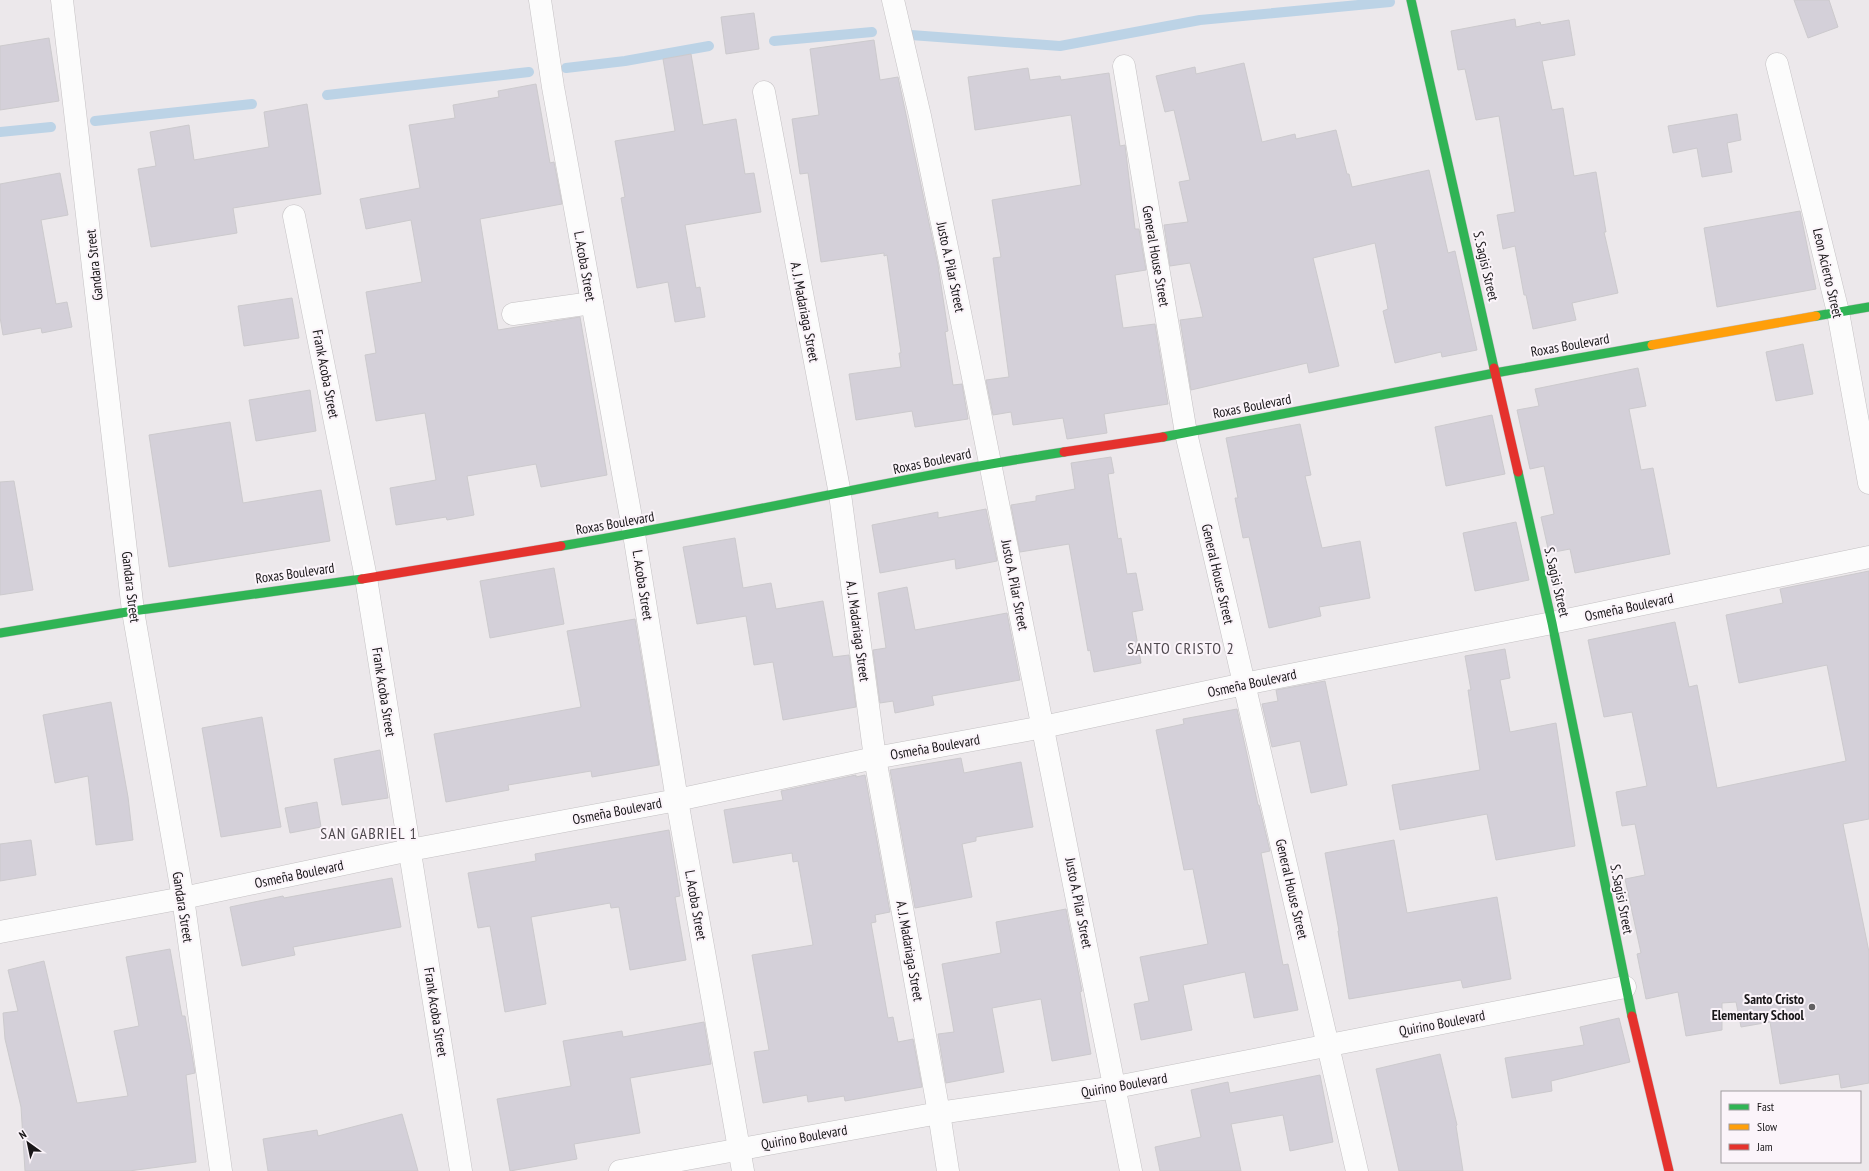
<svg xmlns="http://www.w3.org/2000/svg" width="1869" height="1171" font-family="'PT Sans Narrow',sans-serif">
  <rect width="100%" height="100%" fill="#ece8eb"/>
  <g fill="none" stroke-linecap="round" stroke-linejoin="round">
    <g stroke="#bcd3e6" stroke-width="10">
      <polyline points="911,35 1060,46 1200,20 1390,2"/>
      <polyline points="774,41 872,32"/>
      <polyline points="566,68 625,61 709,46"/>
      <polyline points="327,95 529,72"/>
      <polyline points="95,121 252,104"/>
      <polyline points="0,132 51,127"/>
    </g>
  </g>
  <g fill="#d4d0d9" stroke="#cccacd">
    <polygon points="1794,0 1829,0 1838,27 1808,38"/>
    <polygon points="754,13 759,49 726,54 721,17"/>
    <polygon points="1515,19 1516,27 1540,22 1541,25 1569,20 1575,55 1542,61 1552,110 1563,108 1574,176 1596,172 1606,232 1604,232 1618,293 1572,303 1576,320 1533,329 1526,295 1524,295 1515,246 1503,249 1497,215 1515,212 1499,116 1476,120 1465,69 1458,70 1451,31"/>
    <polygon points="49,38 59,101 0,110 0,46"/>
    <polygon points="874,40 880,80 898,77 938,265 948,331 945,332 953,385 962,384 968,419 915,427 912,411 856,420 849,374 901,367 899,353 901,353 887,255 884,256 884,253 821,262 808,173 800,174 792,119 819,115 810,49"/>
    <polygon points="691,54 703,125 736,119 745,174 754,173 761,212 685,225 696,288 700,287 705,317 675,322 668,282 637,288 621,198 625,197 615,141 675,131 663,59"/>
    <polygon points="1244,63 1262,142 1295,134 1296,139 1336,130 1347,174 1349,174 1352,187 1429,170 1448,253 1455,251 1477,350 1442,357 1441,352 1395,363 1383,311 1388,309 1375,243 1313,258 1339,366 1309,373 1307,363 1191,390 1180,320 1203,317 1190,263 1170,266 1164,225 1188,222 1179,182 1190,180 1174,110 1165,112 1156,76 1195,67 1196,74"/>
    <polygon points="1028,68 1030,80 1060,76 1061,80 1109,73 1120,146 1125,145 1135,229 1139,229 1146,270 1115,275 1123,328 1155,324 1168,404 1104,414 1107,433 1067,439 1063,418 1013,425 1011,412 993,415 986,380 1009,377 993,258 1001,257 992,200 1081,185 1071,115 975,130 968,77"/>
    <polygon points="536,84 550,163 554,162 562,204 480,219 498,330 580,317 607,475 541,487 536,464 467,476 474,515 447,520 446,517 396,525 390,488 436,480 425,413 376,421 365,355 376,353 366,292 422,282 411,220 366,229 360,199 420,188 409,125 455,118 453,105 499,97 498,91"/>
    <polygon points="307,104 321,194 233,208 237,233 151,247 138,169 156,166 150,132 189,125 194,160 269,147 264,112"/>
    <polygon points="1737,114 1741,140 1727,143 1732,172 1702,177 1697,148 1673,153 1668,126"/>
    <polygon points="60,173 68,215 41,220 56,304 67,302 72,327 42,333 41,328 3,335 0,317 0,184"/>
    <polygon points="1800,211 1816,289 1717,307 1704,228"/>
    <polygon points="292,298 299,338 244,346 238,306"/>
    <polygon points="1803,344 1813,394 1776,401 1766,352"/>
    <polygon points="1638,368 1646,406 1629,409 1641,470 1653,468 1670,554 1575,573 1570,549 1549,553 1541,517 1554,514 1544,466 1530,469 1517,410 1539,406 1535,389"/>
    <polygon points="310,390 316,431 256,441 249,400"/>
    <polygon points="1492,415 1505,474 1446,486 1435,427"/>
    <polygon points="230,422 243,503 321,490 330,541 169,567 149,435"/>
    <polygon points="1300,424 1311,475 1305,476 1322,548 1360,541 1370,598 1319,607 1321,616 1269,628 1249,537 1243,538 1235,498 1238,498 1226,438"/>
    <polygon points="1111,457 1114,473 1108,474 1118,539 1121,538 1127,574 1136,573 1143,610 1132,612 1141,663 1094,672 1090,650 1088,651 1069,544 1020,552 1011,505 1036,501 1036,496 1075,489 1071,463"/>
    <polygon points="14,481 33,590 0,595 0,482"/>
    <polygon points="986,509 997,561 956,569 955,559 880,573 872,525 938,512 938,518"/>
    <polygon points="1516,522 1529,580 1475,591 1463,533"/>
    <polygon points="735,538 743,588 771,583 776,609 823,601 833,657 849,655 856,707 783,720 773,662 754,665 746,616 697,624 683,547"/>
    <polygon points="554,568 564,624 490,638 480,581"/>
    <polygon points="1869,571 1869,819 1843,824 1869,952 1869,1083 1841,1088 1839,1074 1780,1084 1770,1022 1741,1027 1736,1002 1722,1003 1722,1030 1686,1036 1678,992 1646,999 1637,954 1641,953 1625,879 1645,875 1635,824 1622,826 1616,792 1647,786 1632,712 1604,717 1588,640 1675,622 1689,687 1697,685 1717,788 1846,761 1827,665 1739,683 1726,615 1783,603 1780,589"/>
    <polygon points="907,587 915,630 1007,613 1020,680 932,696 934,705 895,713 893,701 880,703 873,650 886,648 878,593"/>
    <polygon points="635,619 659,765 592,777 591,771 508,785 509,790 446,802 434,734 581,707 567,631"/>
    <polygon points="1505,649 1510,678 1500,680 1510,732 1556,723 1575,846 1496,860 1487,814 1400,830 1392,785 1480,770 1468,690 1471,690 1465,656"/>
    <polygon points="1325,681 1347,785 1311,793 1300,741 1272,747 1262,704 1278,701 1276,690"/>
    <polygon points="111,702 128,797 133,840 96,845 88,776 55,783 43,715"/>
    <polygon points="1237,709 1258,805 1259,805 1270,851 1261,853 1283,965 1288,964 1298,1010 1254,1018 1245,972 1183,985 1192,1030 1141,1040 1134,1004 1149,1001 1140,957 1208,944 1193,869 1184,870 1156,730 1184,724 1183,719"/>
    <polygon points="262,717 281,827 221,837 202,728"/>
    <polygon points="380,750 388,798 342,805 334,759"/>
    <polygon points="961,758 964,773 1021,762 1033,827 976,837 976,841 962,844 972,897 915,908 890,770"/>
    <polygon points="856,775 856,777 865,775 890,912 875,915 876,922 871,923 888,1018 893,1017 898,1042 913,1039 922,1087 845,1101 844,1096 808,1102 807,1095 763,1103 754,1052 769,1050 752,955 813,945 798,861 793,862 792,853 733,863 724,810 783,800 781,791"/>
    <polygon points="317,802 321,827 290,833 285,808"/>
    <polygon points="669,830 680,896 675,897 686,960 630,970 619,907 611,908 610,903 531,917 546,1004 505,1012 490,926 478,928 468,873 536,861 535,854"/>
    <polygon points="31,840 36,875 0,881 0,844"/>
    <polygon points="1394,840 1407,913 1497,897 1511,979 1463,988 1461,980 1349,999 1338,931 1339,931 1325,853"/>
    <polygon points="392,878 401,927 293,947 295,955 242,966 230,907 283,896 284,898"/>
    <polygon points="1066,909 1082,991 1080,992 1091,1054 1052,1061 1041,999 992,1008 1004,1072 946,1083 938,1034 954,1032 942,964 1001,953 996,922"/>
    <polygon points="170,949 182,1016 185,1016 191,1049 195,1073 186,1075 196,1162 129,1171 25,1171 21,1107 5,1039 3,1013 18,1011 8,970 44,961 77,1103 128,1096 114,1031 139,1026 126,957"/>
    <polygon points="1619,1018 1630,1062 1551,1081 1552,1091 1512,1098 1505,1058 1584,1045 1580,1027"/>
    <polygon points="704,1022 711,1064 630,1078 640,1133 574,1144 577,1159 510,1171 497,1099 571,1086 563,1041 622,1031 623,1037"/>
    <polygon points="1440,1054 1457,1125 1456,1126 1463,1171 1399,1171 1376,1069"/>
    <polygon points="1320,1075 1333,1142 1290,1151 1283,1115 1231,1124 1241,1171 1160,1171 1155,1147 1201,1137 1191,1090 1228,1082 1230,1093"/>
    <polygon points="402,1114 418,1171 268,1171 263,1139 317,1130 318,1136"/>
  </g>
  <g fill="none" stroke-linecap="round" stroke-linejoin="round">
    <g stroke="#c4c1c3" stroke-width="23">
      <g id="street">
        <polyline points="62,0 133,611 183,898 221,1171"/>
        <polyline points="540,0 553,87 634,534 677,800 743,1171"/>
        <polyline points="893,0 920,116 951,267 1131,1171"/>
        <polyline points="1777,64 1838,312 1869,483"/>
        <polyline points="1124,66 1186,433 1357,1171"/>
        <polyline points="764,92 840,494 875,758 939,1113 948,1171"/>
        <polyline points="294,216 366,578 461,1171"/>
        <polyline points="513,314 592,303"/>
        <polyline points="0,932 183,898 410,850 677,800 875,758 1043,727 1244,684 1552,623 1869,557"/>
        <polyline points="620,1171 939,1113 1116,1087 1625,987"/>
      </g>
    </g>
    <g stroke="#c4c1c3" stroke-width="10">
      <g id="fast">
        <polyline points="1411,0 1494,368"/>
        <polyline points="1816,316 1869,307"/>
        <polyline points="1163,437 1495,373 1652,345"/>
        <polyline points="1518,472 1552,623 1632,1016"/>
        <path d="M561,546C729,518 895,478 1064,452"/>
        <polyline points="0,633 133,611 362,579"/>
      </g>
    </g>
    <g stroke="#c4c1c3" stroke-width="10">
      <polyline id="slow" points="1652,345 1816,316"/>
    </g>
    <g stroke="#c4c1c3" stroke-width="10">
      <g id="jam">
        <polyline points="1494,368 1518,472"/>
        <polyline points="1064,452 1163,437"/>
        <polyline points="362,579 561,546"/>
        <polyline points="1632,1016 1669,1171"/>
      </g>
    </g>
    <use href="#street" stroke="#fcfcfc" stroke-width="22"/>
    <use href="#fast" stroke="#30b455" stroke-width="9"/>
    <use href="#slow" stroke="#ff9f0a" stroke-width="9"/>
    <use href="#jam" stroke="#e5322d" stroke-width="9"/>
  </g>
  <circle fill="#626062" stroke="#fbf4fa" stroke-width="1.5" cx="1812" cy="1007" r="4"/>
  <g text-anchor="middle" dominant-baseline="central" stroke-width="4" stroke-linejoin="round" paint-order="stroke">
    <g font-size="14" fill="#181618" stroke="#fbf4fa">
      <text transform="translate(1156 256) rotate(80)">General House Street</text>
      <text transform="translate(94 265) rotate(-96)">Gandara Street</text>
      <text transform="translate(585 266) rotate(80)">L. Acoba Street</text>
      <text transform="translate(1486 266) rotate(77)">S. Sagisi Street</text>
      <text transform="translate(951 267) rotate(78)">Justo A. Pilar Street</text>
      <text transform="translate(1828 273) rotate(77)">Leon Acierto Street</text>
      <text transform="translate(805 312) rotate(79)">A. J. Madariaga Street</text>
      <text transform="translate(1570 345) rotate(-10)">Roxas Boulevard</text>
      <text transform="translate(326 374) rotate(79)">Frank Acoba Street</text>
      <text transform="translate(1252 406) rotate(-11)">Roxas Boulevard</text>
      <text transform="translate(932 461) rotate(-12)">Roxas Boulevard</text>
      <text transform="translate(615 523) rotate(-10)">Roxas Boulevard</text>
      <text transform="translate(295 573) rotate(-8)">Roxas Boulevard</text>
      <text transform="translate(1218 574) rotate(77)">General House Street</text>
      <text transform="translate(1557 582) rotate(77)">S. Sagisi Street</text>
      <text transform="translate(643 585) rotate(81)">L. Acoba Street</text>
      <text transform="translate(1015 585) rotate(79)">Justo A. Pilar Street</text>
      <text transform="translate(131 587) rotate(83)">Gandara Street</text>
      <text transform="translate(1629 607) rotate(-12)">Osmeña Boulevard</text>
      <text transform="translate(858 631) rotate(82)">A. J. Madariaga Street</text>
      <text transform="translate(1252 683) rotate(-12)">Osmeña Boulevard</text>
      <text transform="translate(384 692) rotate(81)">Frank Acoba Street</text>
      <text transform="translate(935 747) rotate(-10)">Osmeña Boulevard</text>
      <text transform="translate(617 811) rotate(-11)">Osmeña Boulevard</text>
      <text transform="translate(299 874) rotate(-12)">Osmeña Boulevard</text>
      <text transform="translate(1292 889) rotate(77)">General House Street</text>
      <text transform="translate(1622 899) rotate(79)">S. Sagisi Street</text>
      <text transform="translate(1079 903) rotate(79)">Justo A. Pilar Street</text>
      <text transform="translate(696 905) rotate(80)">L. Acoba Street</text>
      <text transform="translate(183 907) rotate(81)">Gandara Street</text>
      <text transform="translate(910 951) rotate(80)">A. J. Madariaga Street</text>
      <text transform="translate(436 1012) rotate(81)">Frank Acoba Street</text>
      <text transform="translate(1442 1023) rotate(-11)">Quirino Boulevard</text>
      <text transform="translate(1124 1085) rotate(-10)">Quirino Boulevard</text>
      <text transform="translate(804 1137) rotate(-10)">Quirino Boulevard</text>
    </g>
    <g font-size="14" font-weight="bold" fill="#181618" stroke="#fbf4fa" text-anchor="end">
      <text x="1804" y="999">Santo Cristo<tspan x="1804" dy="16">Elementary School</tspan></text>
    </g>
    <g font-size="16" letter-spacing="1" fill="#4e484d" stroke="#fbf4fa">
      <text x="1181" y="648">SANTO CRISTO 2</text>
      <text x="369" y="833">SAN GABRIEL 1</text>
    </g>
  </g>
  <rect x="1721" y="1091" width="140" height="72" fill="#fbf4fa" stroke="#a09ba0"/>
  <rect x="1729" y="1104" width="20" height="6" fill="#30b455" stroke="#a09ba0"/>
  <text x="1757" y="1111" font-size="12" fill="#181618">Fast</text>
  <rect x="1729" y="1124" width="20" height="6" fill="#ff9f0a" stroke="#a09ba0"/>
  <text x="1757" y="1131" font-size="12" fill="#181618">Slow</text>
  <rect x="1729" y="1144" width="20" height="6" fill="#e5322d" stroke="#a09ba0"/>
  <text x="1757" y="1151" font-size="12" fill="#181618">Jam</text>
  <g transform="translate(28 1143) rotate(327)" stroke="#fbf4fa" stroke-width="3" paint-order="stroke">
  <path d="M0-3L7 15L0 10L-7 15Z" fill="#181618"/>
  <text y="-6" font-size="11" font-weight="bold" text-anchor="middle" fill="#181618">N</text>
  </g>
</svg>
